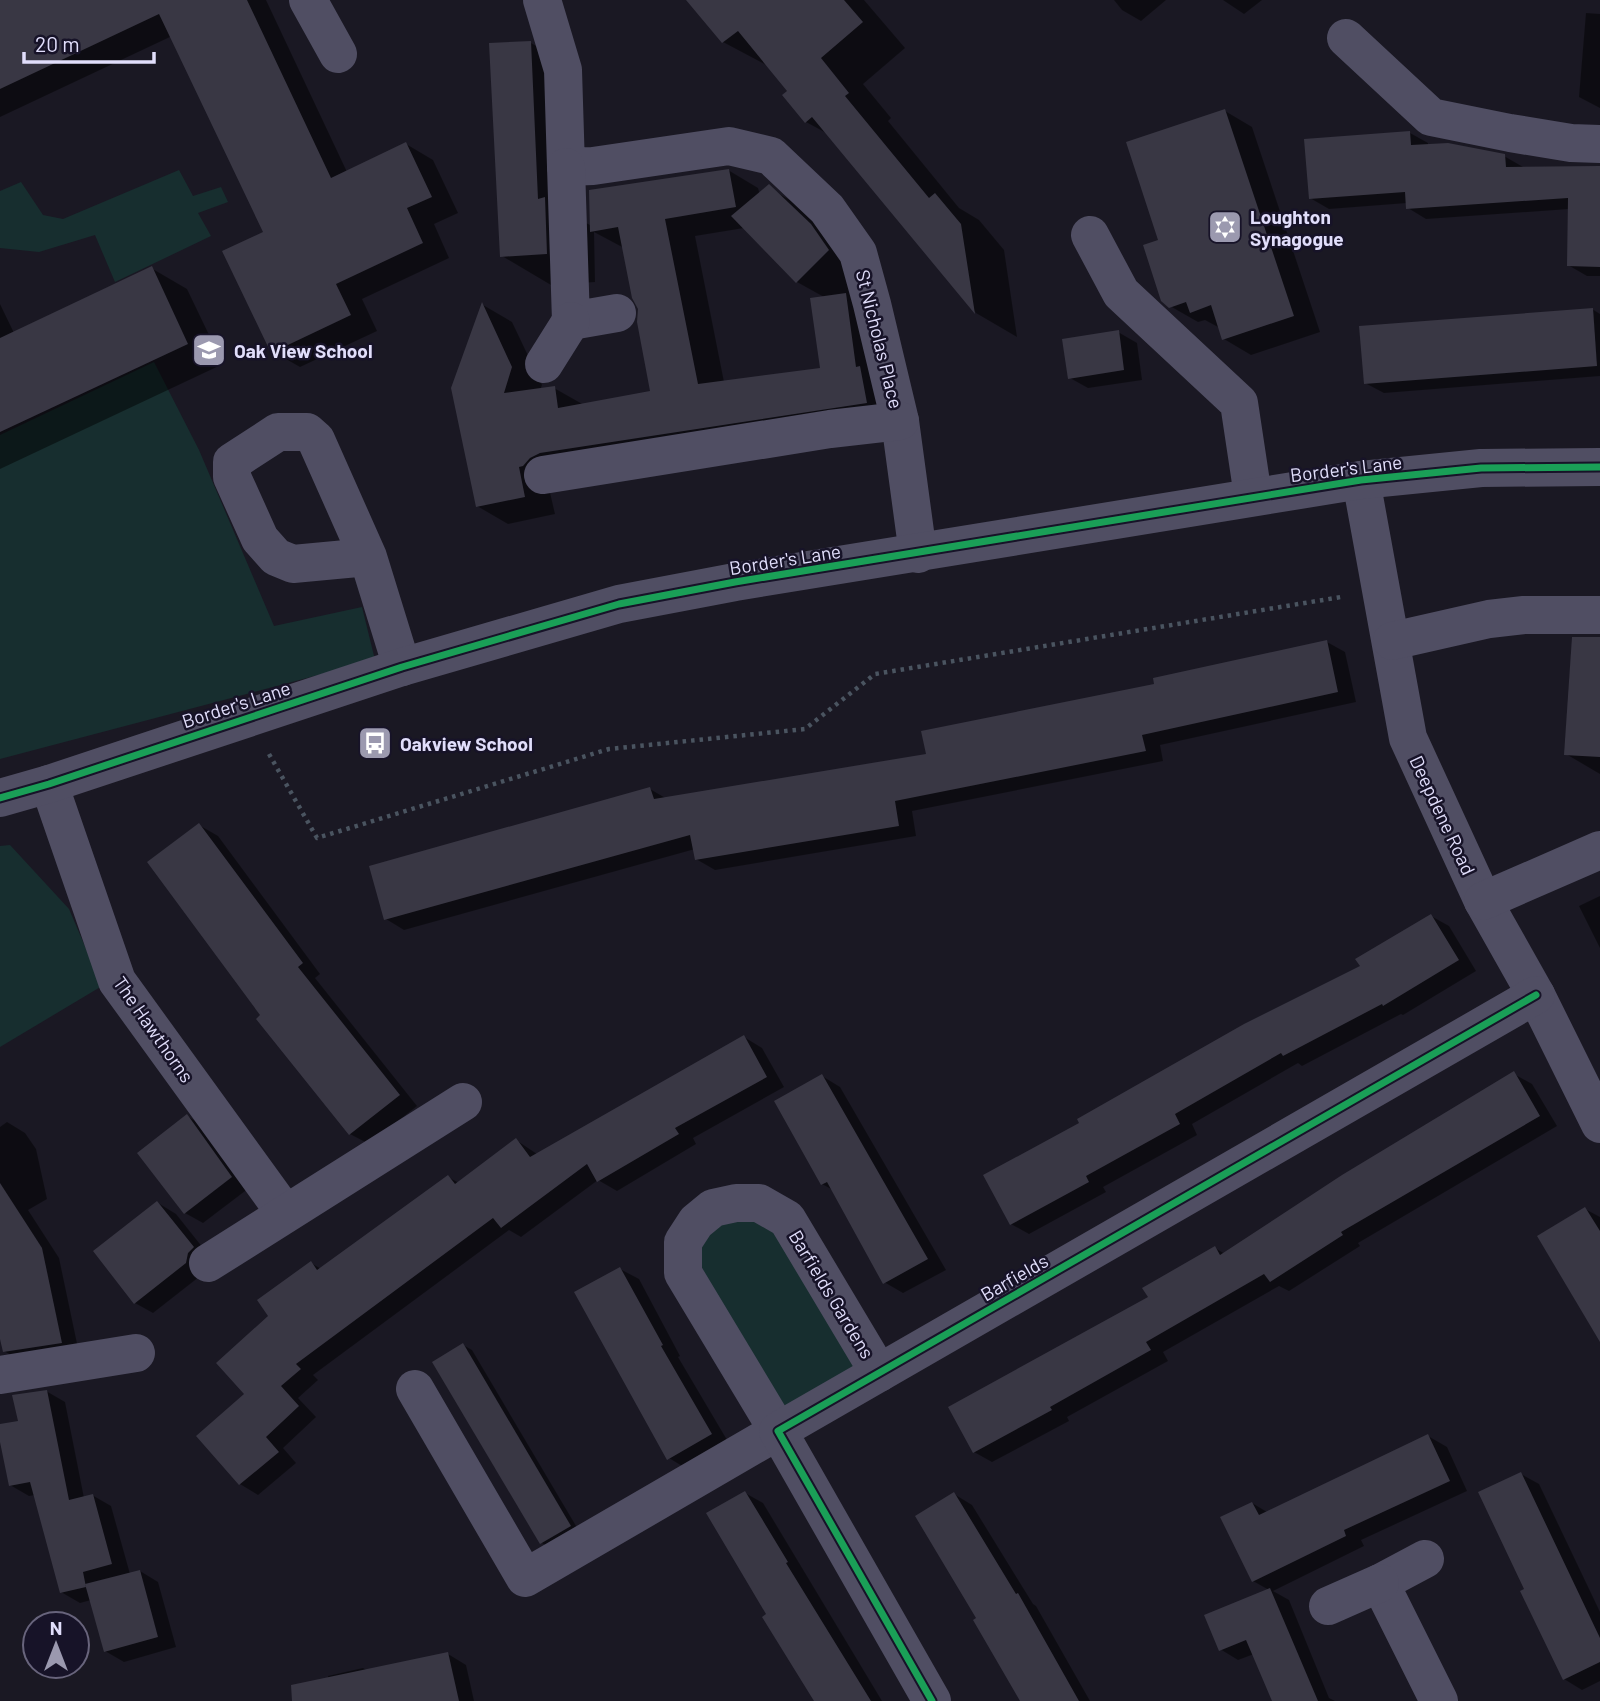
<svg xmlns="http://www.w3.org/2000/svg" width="1600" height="1701" font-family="Barlow,sans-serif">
  <rect width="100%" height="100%" fill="#1a1823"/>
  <g fill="#172e2f">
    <polygon points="179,170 193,196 221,187 228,202 198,213 211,236 115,282 95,235 39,252 0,248 0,191 21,182 43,215 63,219"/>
    <polygon points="154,362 199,450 274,626 362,607 375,660 0,759 0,435"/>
    <polygon points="10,845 69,909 102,986 0,1047 0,846"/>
    <polygon points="759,1203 879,1373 778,1431 683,1242"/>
  </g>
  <g fill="#0007" fill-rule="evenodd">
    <polygon points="0,0 266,0 347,172 406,144 433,160 458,213 434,224 449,258 362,299 377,331 300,367 272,351 266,232 172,36 0,117"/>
    <polygon points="702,0 864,0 905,48 863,84 891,118 888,121 959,208 979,220 1004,250 1017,337 976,313 830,135 806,122 789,92 768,66 723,42 694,7"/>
    <polygon points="1114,0 1166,0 1141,21 1122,10"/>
    <polygon points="1223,0 1262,0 1244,14"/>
    <polygon points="1586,13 1600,14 1600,108 1579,97"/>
    <path d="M531,43L580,71L586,223L592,226L728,170L758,188L760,195L774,191L823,219L856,250L897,420L548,484L555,514L508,524L477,506L483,305L512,322L542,385L540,390L554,388L584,405L652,392L640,308L624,248L594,232L595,282L551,285L502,256ZM744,228L797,282L824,297L822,370L724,382L695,236Z"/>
    <polygon points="1225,111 1252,127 1320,332 1251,355 1224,339 1218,327 1205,320 1198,322 1170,306"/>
    <polygon points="1410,133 1428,143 1428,146 1504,156 1523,167 1523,169 1600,170 1600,276 1587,276 1568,265 1569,209 1426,219 1408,208 1407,203 1329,209 1310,198"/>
    <polygon points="151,268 187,289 223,364 0,469 0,304 14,333"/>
    <polygon points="1592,309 1600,314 1600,376 1384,393 1365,383"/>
    <polygon points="1118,332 1137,343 1142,380 1088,388 1070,378"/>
    <polygon points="1327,642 1345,652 1356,702 1160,745 1163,761 912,811 916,836 715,870 696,859 695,849 404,930 386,919 650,789 667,799 928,755"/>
    <polygon points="1600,686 1600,774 1566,754"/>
    <polygon points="199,825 218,836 320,974 315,978 417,1106 369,1144 350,1134 263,1015"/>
    <polygon points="1600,896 1600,948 1579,906"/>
    <polygon points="1431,916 1449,926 1476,971 1403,1015 1401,1014 1302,1066 1298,1063 1192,1124 1197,1135 1103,1187 1106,1192 1029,1234 1011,1224"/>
    <polygon points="744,1037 762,1048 784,1087 693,1138 696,1144 617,1191 598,1180 521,1237 509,1230 313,1375 318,1380 298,1398 316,1417 283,1448 296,1463 258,1495 240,1484 246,1394 270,1316 311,1263 321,1269 448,1177 459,1183 516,1140 537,1154"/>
    <polygon points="1514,1074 1532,1084 1557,1126 1358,1243 1360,1246 1289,1291 1279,1286 1163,1352 1168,1361 1067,1417 1069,1421 992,1462 974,1452 1150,1298 1215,1248 1225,1254"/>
    <polygon points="822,1076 840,1087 946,1270 903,1293 884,1282 833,1190 822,1184"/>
    <polygon points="187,1116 205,1127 249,1188 203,1223 185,1213"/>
    <polygon points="7,1122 25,1133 36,1149 47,1199 28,1210 59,1258 79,1353 23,1362 4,1351 0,1330 0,1127"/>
    <polygon points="158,1203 176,1214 211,1258 204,1273 153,1313 135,1303"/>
    <polygon points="1585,1209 1600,1217 1600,1324"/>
    <polygon points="620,1269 639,1279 680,1356 678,1357 730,1445 687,1469 669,1458"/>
    <polygon points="463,1345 472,1350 579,1531 550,1548 542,1543"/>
    <polygon points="46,1391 65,1402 84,1498 92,1495 111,1506 130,1574 140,1571 158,1582 176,1647 124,1662 105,1651 91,1600 80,1603 61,1592 35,1495 29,1496 10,1485 0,1433 0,1426 20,1422"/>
    <polygon points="1428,1436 1447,1447 1467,1491 1361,1540 1364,1546 1273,1591 1289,1600 1329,1698 1335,1701 1274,1701 1254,1654 1238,1660 1220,1649 1269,1590 1253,1581 1252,1503 1267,1512"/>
    <polygon points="1521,1474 1539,1484 1600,1612 1600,1681 1582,1690 1564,1679 1527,1590"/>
    <polygon points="745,1493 763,1503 882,1701 816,1701 769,1615"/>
    <polygon points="954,1494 972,1505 1033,1604 1036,1606 1090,1701 1028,1701 978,1618"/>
    <polygon points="448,1654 466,1665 474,1701 333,1701 328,1676 363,1668 368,1671"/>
  </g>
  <g fill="#393744">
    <polygon points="0,0 247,0 331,178 406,142 432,197 407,208 423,243 336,284 351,315 271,353 222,251 263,232 159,14 0,89"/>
    <polygon points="686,0 844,0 863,22 821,58 849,93 845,96 929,198 935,193 961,224 975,314 812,117 805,123 782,95 787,91 738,31 722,43"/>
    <polygon points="531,41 538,199 545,197 547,254 500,257 489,43"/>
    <polygon points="1225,109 1294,316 1222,340 1211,305 1190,313 1186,302 1169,308 1161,301 1143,245 1158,240 1126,142"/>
    <polygon points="1410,131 1411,145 1448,143 1505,154 1506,167 1600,166 1600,267 1567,266 1568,198 1406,209 1405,192 1309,199 1304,139"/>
    <polygon points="729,169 736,207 665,219 698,384 820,368 810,298 846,293 856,367 860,366 867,403 540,453 530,458 523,466 519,467 525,497 476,507 451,388 482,302 512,367 504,393 555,386 558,408 650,391 637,322 638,309 632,298 618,227 590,232 589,190"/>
    <polygon points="769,184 811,224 829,250 796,283 731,216"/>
    <polygon points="152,266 188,344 0,432 0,338"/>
    <polygon points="1593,308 1597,366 1364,384 1359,326"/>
    <polygon points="1119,330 1124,370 1068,379 1062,339"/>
    <polygon points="1572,637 1600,637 1600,757 1564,755"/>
    <polygon points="1327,640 1338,692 1142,735 1146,751 895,801 899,826 695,860 690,835 384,920 369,866 650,787 654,799 926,754 921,731 1154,684 1153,678"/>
    <polygon points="199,823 303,963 298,967 400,1095 349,1135 256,1019 260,1015 147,862"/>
    <polygon points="1431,914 1459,960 1383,1006 1382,1004 1283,1056 1281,1053 1175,1114 1180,1124 1086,1176 1089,1182 1010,1225 983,1175 1079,1123 1077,1119 1244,1024 1360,966 1355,959"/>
    <polygon points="744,1035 767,1077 675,1128 679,1134 597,1182 587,1164 501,1228 493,1218 296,1364 301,1369 281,1386 299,1406 266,1437 279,1452 239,1485 196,1436 244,1394 216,1363 268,1316 257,1300 311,1261 317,1270 448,1175 455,1184 516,1138 530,1157"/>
    <polygon points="1514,1071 1540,1116 1341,1232 1343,1235 1270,1282 1264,1274 1146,1342 1151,1350 1050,1407 1052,1410 973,1453 948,1407 1148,1297 1142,1288 1215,1246 1220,1255 1342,1175"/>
    <polygon points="822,1074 928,1259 883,1284 827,1182 821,1185 774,1101"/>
    <polygon points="187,1114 232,1177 184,1214 137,1153"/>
    <polygon points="0,1183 42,1248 62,1343 3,1352 0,1339"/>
    <polygon points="157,1201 194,1247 188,1253 186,1263 134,1304 93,1251"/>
    <polygon points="1585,1207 1600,1231 1600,1342 1537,1236"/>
    <polygon points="620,1267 663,1345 661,1346 712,1434 667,1460 574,1292"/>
    <polygon points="463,1343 571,1526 540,1544 432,1362"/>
    <polygon points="47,1390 69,1500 93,1494 112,1564 83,1572 86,1587 60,1593 30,1482 9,1486 0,1442 0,1424 18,1421 12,1395"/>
    <polygon points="1428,1434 1450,1481 1344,1530 1346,1536 1252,1582 1220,1517 1252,1502 1259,1515"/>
    <polygon points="1521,1472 1600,1638 1600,1662 1563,1680 1520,1591 1524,1589 1478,1492"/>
    <polygon points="745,1491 788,1562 786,1563 871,1701 814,1701 762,1617 766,1614 706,1513"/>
    <polygon points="954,1492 1016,1594 1018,1593 1079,1701 1020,1701 973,1620 976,1618 915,1516"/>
    <polygon points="140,1570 158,1637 104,1652 85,1584"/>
    <polygon points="1270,1588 1318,1701 1272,1701 1246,1640 1219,1651 1204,1615"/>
    <polygon points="448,1652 459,1701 292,1701 291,1685"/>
  </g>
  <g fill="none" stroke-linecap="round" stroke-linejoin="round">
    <polyline stroke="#4a5460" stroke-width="4.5" stroke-dasharray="3.5 5" stroke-linecap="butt" points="269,754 317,838 609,749 805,729 875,674 1341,597"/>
    <g stroke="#504e63" stroke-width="38">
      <polyline points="308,0 338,54"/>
      <polyline points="542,0 563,70 566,167 593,166 729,146 771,156 827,209 858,253 872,304 900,421 918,554"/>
      <polyline points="1346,38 1431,117 1510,133 1571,143 1600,144"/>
      <polyline points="566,167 571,321 617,313"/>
      <polyline points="1090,235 1121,293 1239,403 1253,496"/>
      <polyline points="544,364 571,321"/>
      <polyline points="543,475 830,429 900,421"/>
      <polyline points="1361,480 1408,738 1483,901 1536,995 1600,1124"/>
      <polyline points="368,557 293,564 276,557 260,539 232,477 232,462 278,432 307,432 316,440 368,557 402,667"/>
      <polyline points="1392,641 1489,619 1524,615 1600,615"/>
      <polyline points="49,784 117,981 285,1213"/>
      <polyline points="0,798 49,784 402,667 619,604 735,582 1361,480 1481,468 1600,467"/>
      <polyline points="1483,901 1600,850"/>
      <polyline points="208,1263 463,1102"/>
      <polyline points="0,1375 136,1353"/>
      <polyline points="415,1389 525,1578 778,1431 683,1273 683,1242 696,1222 713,1208 736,1203 759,1203 787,1219 879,1373"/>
      <polyline points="1425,1559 1380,1583 1439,1701"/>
      <polyline points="1328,1606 1380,1583"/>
      <polyline points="932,1701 778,1431 1536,995"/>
    </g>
    <g stroke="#171328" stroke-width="11">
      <g id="cycleway">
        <polyline points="0,798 49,784 402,667 619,604 735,582 1361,480 1481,468 1600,467"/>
        <polyline points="932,1701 778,1431 1536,995"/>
      </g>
    </g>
    <use href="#cycleway" stroke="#1a9f57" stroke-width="7"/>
  </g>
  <defs>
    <g id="synagogue-square" transform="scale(1.75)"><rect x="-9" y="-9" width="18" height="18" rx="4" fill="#9b99af" stroke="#171328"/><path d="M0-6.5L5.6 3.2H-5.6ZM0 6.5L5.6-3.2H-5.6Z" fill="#fff"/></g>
    <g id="school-square" transform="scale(1.75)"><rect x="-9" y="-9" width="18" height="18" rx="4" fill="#9b99af" stroke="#171328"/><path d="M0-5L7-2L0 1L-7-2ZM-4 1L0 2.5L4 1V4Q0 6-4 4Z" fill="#fff"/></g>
    <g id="bus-square" transform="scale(1.75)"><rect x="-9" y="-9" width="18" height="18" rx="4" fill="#9b99af" stroke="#171328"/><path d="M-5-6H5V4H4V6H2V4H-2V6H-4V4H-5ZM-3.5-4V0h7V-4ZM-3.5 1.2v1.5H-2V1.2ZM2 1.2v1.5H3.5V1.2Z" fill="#fff"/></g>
  </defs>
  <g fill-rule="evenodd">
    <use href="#synagogue-square" x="1225" y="227"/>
    <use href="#school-square" x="209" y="350"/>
    <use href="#bus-square" x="375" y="743"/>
  </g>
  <g text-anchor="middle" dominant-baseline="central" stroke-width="5" stroke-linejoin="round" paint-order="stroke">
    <g font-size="19" font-weight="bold" fill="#e1defb" stroke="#171328" text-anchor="start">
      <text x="1250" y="216">Loughton<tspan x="1250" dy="22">Synagogue</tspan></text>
      <text x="234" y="350">Oak View School</text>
      <text x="400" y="743">Oakview School</text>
    </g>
    <g font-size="19" fill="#e1defb" stroke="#171328">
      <text transform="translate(880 339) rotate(76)">St Nicholas Place</text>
      <text transform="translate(1346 468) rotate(-7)">Border's Lane</text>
      <text transform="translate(785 559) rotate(-9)">Border's Lane</text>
      <text transform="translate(236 704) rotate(-18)">Border's Lane</text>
      <text transform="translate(1443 815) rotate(65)">Deepdene Road</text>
      <text transform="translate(154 1029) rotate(55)">The Hawthorns</text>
      <text transform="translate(1014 1277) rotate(-30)">Barfields</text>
      <text transform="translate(832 1294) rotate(59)">Barfields Gardens</text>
    </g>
  </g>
  <g transform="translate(56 1645)"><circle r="33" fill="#171328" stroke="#68647c" stroke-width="2"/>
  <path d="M0-5L12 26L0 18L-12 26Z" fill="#9b99af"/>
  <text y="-10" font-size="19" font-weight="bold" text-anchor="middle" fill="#e1defb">N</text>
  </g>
  <path d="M24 52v10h130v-10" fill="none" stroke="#e1defb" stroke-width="3.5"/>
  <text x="35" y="52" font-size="21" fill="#e1defb" stroke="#171328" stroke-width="5" paint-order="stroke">20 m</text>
</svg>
